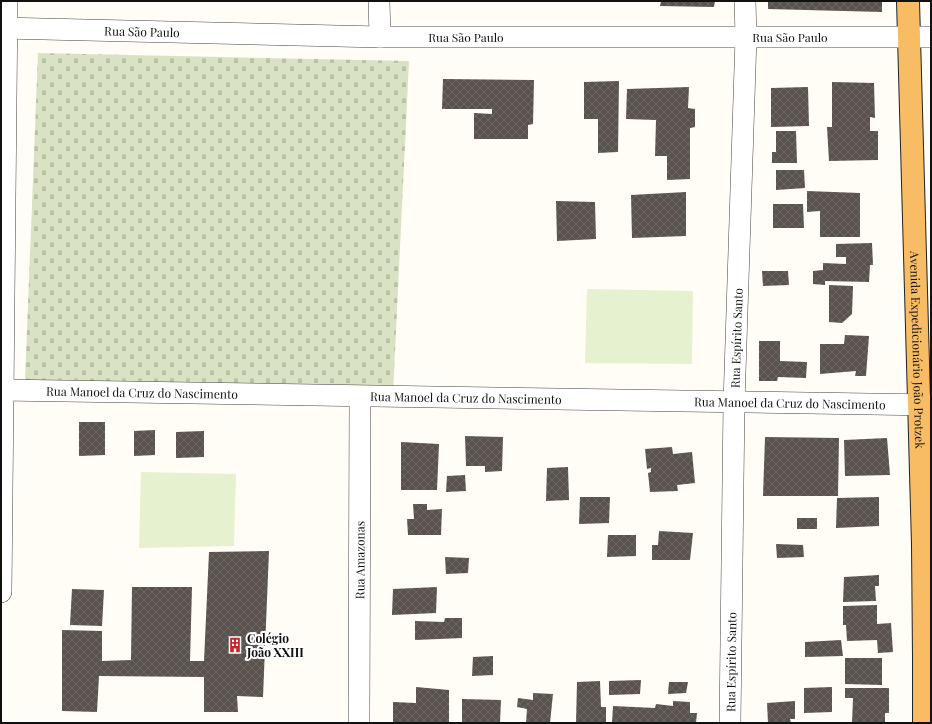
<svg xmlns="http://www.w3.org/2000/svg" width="932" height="724" font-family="'Playfair Display',serif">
  <defs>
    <pattern id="cemetery-stones" width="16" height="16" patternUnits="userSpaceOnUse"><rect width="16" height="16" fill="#d9e3c4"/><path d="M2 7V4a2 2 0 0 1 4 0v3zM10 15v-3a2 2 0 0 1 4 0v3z" fill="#b9c2a7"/></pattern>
    <pattern id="building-cross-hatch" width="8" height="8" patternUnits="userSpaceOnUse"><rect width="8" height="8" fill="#5a524d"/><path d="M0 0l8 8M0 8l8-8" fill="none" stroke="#6d6662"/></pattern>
  </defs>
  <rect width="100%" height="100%" fill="#fffdf5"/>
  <polygon fill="url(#cemetery-stones)" points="38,53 409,61 393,393 25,380"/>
  <g fill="#e6f2cf">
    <polygon points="587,289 693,291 692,364 585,363"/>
    <polygon points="141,472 236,474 234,546 139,548"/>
  </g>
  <g fill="url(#building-cross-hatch)">
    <polygon points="661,1 715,1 714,7 660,6"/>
    <polygon points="768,1 882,1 882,12 768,9"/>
    <polygon points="443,79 534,80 533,124 528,125 528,139 474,139 474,113 492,114 492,109 442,109"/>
    <polygon points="619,81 618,152 598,153 598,119 584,119 584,82"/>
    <polygon points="832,82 874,83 875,118 870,117 870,131 878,131 878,160 829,161 827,127 832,127"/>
    <polygon points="689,87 688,108 695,109 695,127 690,128 690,179 667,180 667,156 655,156 656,120 626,119 627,89"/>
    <polygon points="808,87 809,126 771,127 771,88"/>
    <polygon points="776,131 796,131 797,163 772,163 772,152 776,152"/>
    <polygon points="776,170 804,170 805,188 776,190"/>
    <polygon points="807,191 860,193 860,237 820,237 820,211 807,212"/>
    <polygon points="686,192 686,236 632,238 631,195"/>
    <polygon points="556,201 595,202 596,239 557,241"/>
    <polygon points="773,204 803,204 804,228 773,228"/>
    <polygon points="872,243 873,265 870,265 869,282 825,281 825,285 813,284 813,271 823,270 823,263 846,264 846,257 836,257 836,244"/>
    <polygon points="762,271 788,271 789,285 763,286"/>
    <polygon points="829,285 853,286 852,314 842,323 829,322"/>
    <polygon points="845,335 869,336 866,376 855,376 856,371 820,374 820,344 844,344"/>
    <polygon points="759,341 780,341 780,361 807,362 806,378 778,377 777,381 759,381"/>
    <polygon points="79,422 105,422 105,455 79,456"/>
    <polygon points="155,430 155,455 134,456 134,431"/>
    <polygon points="204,431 204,457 176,458 176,432"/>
    <polygon points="465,436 503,437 502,471 485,472 485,466 466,466"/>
    <polygon points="765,437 839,438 838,496 763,496"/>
    <polygon points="887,438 890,475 845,476 844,440"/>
    <polygon points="401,442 439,444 437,490 401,490"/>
    <polygon points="672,447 673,454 692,452 695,483 677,485 678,491 650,492 648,473 651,472 651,468 647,469 645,449"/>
    <polygon points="568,467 569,500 546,501 547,468"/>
    <polygon points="465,475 466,491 446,492 447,476"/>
    <polygon points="580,497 610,497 609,523 579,524"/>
    <polygon points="879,497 879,526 836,528 837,498"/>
    <polygon points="413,504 427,504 427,510 442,509 441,535 408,535 407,519 414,519"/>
    <rect x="797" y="518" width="20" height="11"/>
    <polygon points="659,531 693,533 690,560 652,560 652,545 658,545"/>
    <polygon points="608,535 636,535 636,556 607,557"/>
    <polygon points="776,544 803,545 804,557 777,558"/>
    <polygon points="269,551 263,697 237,696 238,712 204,712 204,677 99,676 97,712 62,711 62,630 102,631 102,661 131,660 132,587 192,587 190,661 204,661 209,552"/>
    <polygon points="445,557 469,558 468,573 446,574"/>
    <polygon points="879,575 879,586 875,586 876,601 843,602 844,577"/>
    <polygon points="437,587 436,613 392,615 393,589"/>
    <polygon points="72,589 104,590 102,626 70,625"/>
    <polygon points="877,605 877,624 891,623 893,652 878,653 877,640 847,641 846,625 843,625 843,606"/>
    <polygon points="445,618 462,618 462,638 415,640 415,621 444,622"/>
    <polygon points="841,640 843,656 805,657 805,642"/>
    <polygon points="493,656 493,675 472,676 473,657"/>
    <polygon points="845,658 882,658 882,685 845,684"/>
    <polygon points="641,680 640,694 609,695 609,681"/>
    <polygon points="600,681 601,707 606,707 606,723 576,723 577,682"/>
    <polygon points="669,682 688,682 686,693 668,694"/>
    <polygon points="416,687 449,690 449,723 393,723 393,702 416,703"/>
    <polygon points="832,687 832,712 804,713 804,688"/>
    <polygon points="845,688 889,688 889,713 885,713 885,723 852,723 853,698 845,698"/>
    <polygon points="533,693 553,694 550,723 526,723 527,709 517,707 518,698 533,700"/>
    <polygon points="462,699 501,700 500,723 462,723"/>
    <polygon points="673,701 690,702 690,713 697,713 696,723 612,723 613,706 655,708 656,704 673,706"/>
    <polygon points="795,701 795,719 790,719 791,723 768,723 767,703"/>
  </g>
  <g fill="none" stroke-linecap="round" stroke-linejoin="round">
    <g stroke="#444" stroke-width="22">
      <g id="minor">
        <polyline points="379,1 380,37"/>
        <path id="s1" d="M1,28L380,37H931"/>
        <path id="s2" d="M1,390L931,405"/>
        <polyline points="1,592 7,1"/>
        <path id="s3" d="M359,723L360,397"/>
        <path id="s4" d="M730,723L734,403L746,37L745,1"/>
      </g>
    </g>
    <g stroke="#222" stroke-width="24">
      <g id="trunk">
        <path id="s5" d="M908,1L923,545L924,656V723"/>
      </g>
    </g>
    <use href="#minor" stroke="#fff" stroke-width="21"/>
    <use href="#trunk" stroke="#f7bc64" stroke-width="22"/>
  </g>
  <defs>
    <g id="building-bare" transform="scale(1.2)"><path d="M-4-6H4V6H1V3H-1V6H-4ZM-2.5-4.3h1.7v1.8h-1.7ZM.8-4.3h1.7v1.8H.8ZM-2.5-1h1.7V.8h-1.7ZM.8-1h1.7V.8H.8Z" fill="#c4262e" stroke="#fff" stroke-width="2.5" paint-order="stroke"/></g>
  </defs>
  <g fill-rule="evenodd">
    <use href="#building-bare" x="235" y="645"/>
  </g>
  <g text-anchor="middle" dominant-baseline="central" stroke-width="4" stroke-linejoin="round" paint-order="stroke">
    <g font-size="12" fill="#111" stroke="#fff">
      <text stroke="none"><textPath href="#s1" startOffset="141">Rua São Paulo</textPath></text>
      <text stroke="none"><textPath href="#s1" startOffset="465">Rua São Paulo</textPath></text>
      <text stroke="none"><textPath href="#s1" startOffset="789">Rua São Paulo</textPath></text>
      <text stroke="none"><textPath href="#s4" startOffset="385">Rua Espírito Santo</textPath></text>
      <text stroke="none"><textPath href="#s5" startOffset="349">Avenida Expedicionário João Protzek</textPath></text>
      <text stroke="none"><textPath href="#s2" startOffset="141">Rua Manoel da Cruz do Nascimento</textPath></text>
      <text stroke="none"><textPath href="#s2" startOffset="465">Rua Manoel da Cruz do Nascimento</textPath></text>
      <text stroke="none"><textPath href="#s2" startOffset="789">Rua Manoel da Cruz do Nascimento</textPath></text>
      <text stroke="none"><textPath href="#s3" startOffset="163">Rua Amazonas</textPath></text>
      <text stroke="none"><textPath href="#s4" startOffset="61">Rua Espírito Santo</textPath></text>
    </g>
    <g font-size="12" font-weight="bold" fill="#111" stroke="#fff" text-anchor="start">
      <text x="247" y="638">Colégio<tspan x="247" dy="14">João XXIII</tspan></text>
    </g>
  </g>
  <rect width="932" height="724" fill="none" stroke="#111111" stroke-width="4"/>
</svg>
